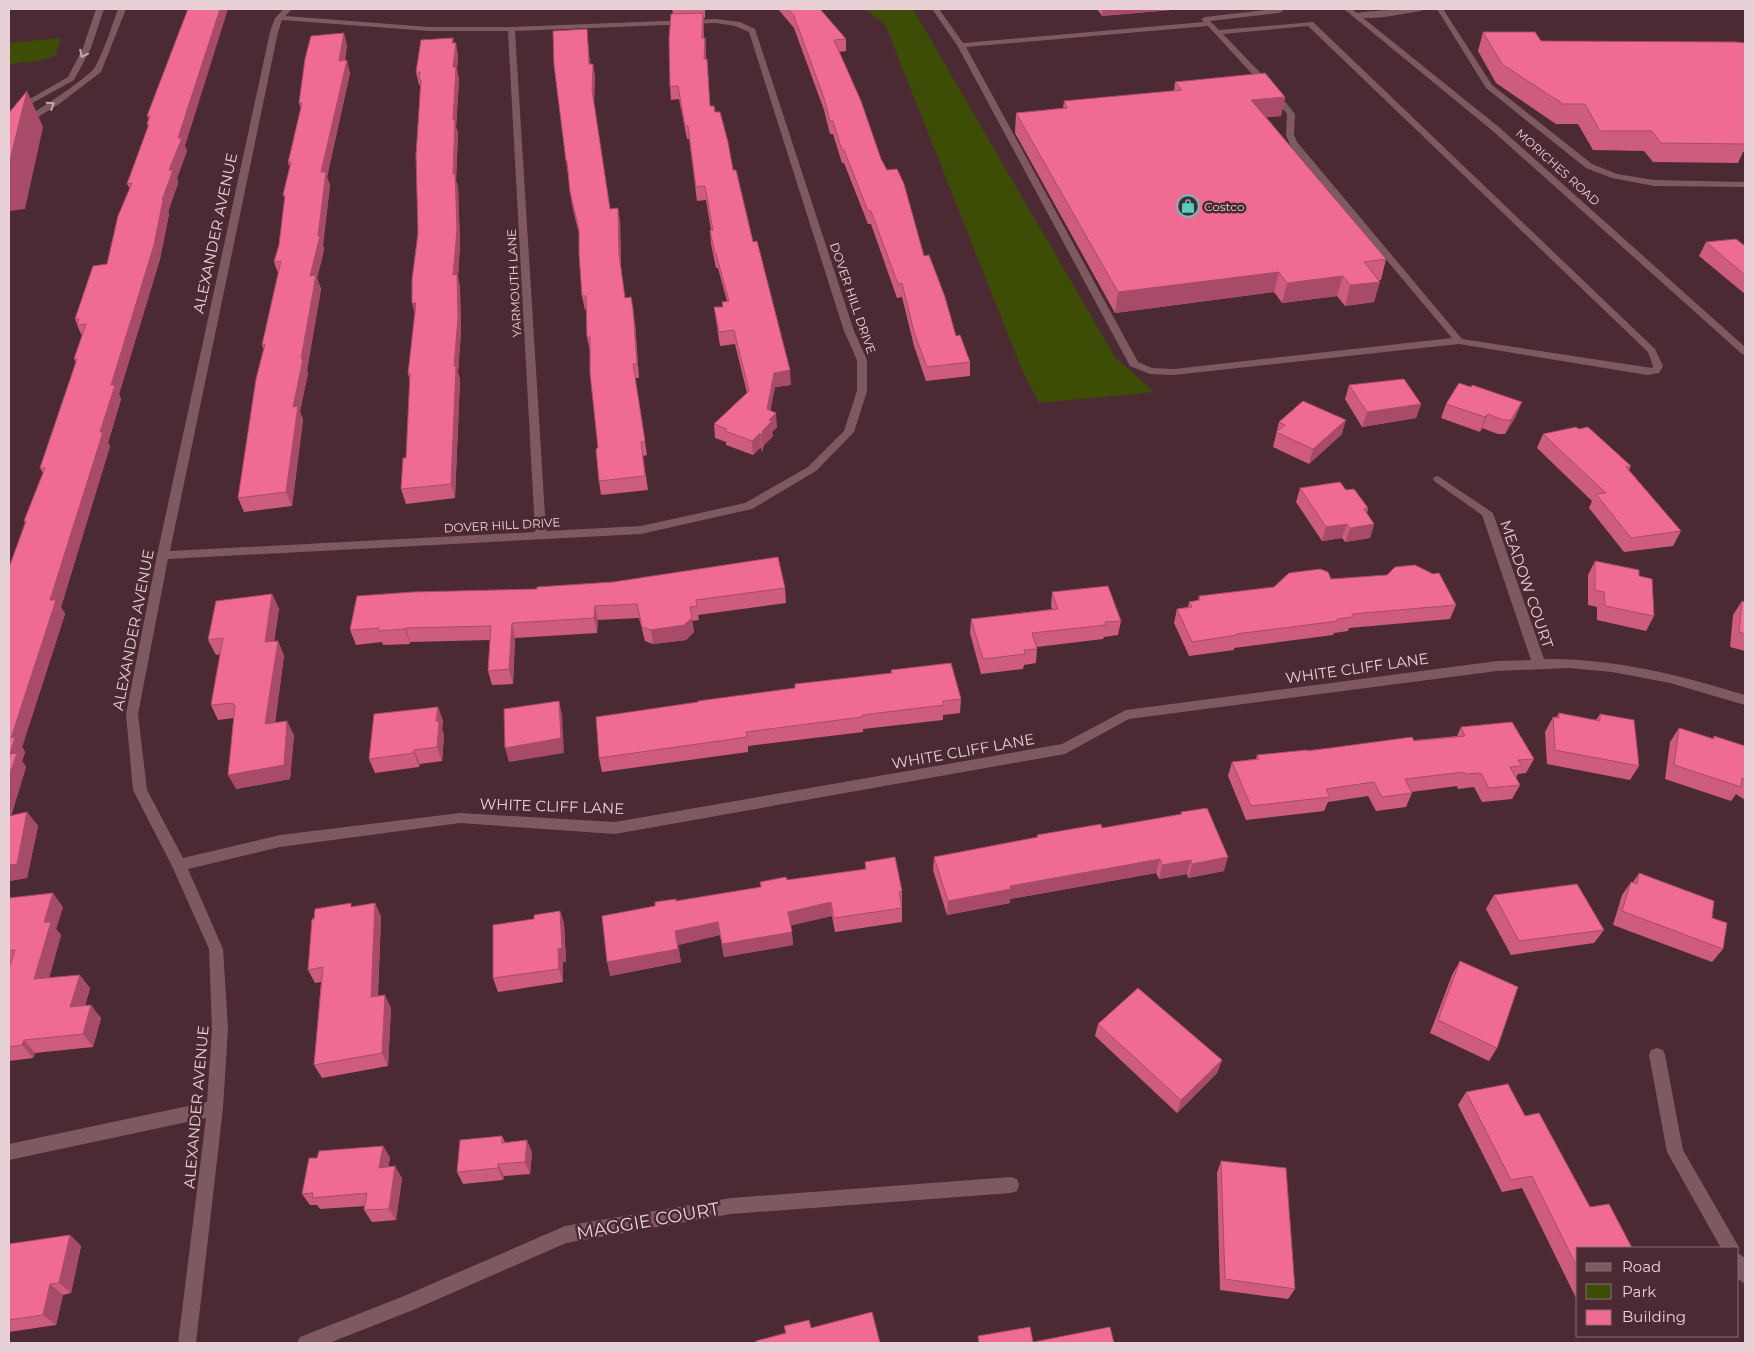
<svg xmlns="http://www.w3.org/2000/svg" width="1754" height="1352" font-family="Montserrat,sans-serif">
  <rect width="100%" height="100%" fill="#4b2a33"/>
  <g fill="#3d4d05">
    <polygon points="865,9 913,9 1115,357 1154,392 1039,403 1022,370 885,24"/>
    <polygon points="61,38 55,56 38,61 9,64 9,43"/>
  </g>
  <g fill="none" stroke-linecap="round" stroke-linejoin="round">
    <g fill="#7f5962" fill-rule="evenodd">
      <path d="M932,9H939L963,43L1204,22L1201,19L1205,17L1274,9H1281L1283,11L1279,13L1210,21L1219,30L1313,22L1655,349L1663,366L1659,373L1647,375L1459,344L1174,375L1150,374L1130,366L957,45ZM1208,26L1264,87L1287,114L1286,135L1290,145L1452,338L1174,369L1152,368L1138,362L966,47ZM1308,26L1648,352L1653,366L1652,368L1462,339L1297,142L1294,135L1295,114L1270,83L1223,34Z"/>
      <path d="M1406,9H1425L1421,11C1406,13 1364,23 1351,15C1357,11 1396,10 1406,9Z"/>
      <polygon points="1437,9 1443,9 1492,85 1592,164 1617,174 1654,180 1745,182 1745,187 1654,186 1612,178 1586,168 1486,88"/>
    </g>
    <g fill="#7f5962" fill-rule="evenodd">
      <polygon points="96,9 104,9 91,48 74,80 9,116 9,111 68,77 83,48"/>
      <path d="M118,9H126L101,72L59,104L22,127L9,130V126C23,121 89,78 95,67C105,49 111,28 118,9Z"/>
      <path d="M284,9H292L285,16L429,27H511L716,19L740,22L755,29L854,331L867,360V391L854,432L816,471L752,509L641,534L168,559L138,714L147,790L183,858L280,835L460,813L615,822L1062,744L1126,710L1497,661L1531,660L1482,515L1434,481L1433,479L1434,477L1438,476L1493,513L1544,659C1613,658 1680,675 1745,695V705L1670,683L1612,672L1569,668L1497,671L1129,719L1065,754L615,834L460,823L280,847L188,869L223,949L228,1029L223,1108L196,1343H178L206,1118L9,1160V1144L207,1102L212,1029L209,949L172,866L133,790L126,714L157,555L270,32L275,18ZM282,20L429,31H508L535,532L170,551L278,32ZM716,23L735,26L749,32L844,331L857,360V391L844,431L808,467L745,503L641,526L546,531L515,31Z"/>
      <polygon points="1657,1048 1663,1050 1665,1055 1683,1150 1736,1242 1739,1248 1738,1250 1738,1248 1721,1248 1667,1152 1649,1055 1651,1050"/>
      <polygon points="1011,1177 1017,1179 1019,1185 1017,1191 1011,1193 731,1214 566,1243 413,1310 329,1343 297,1343 300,1337 404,1296 565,1226 731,1198"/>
      <polygon points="1738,1253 1745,1258 1745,1284 1738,1279"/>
    </g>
    <polygon fill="#7f5962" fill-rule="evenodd" points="1344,9 1352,9 1500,128 1745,347 1745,355 1742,354 1494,132"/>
  </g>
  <g fill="#ce5c7f">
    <polygon points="188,9 185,146 187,151 177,178 178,183 168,212 169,214 160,259 119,394 121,399 108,443 110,446 61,607 65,614 22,747 25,752 22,761 26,767 11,816 27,812 38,826 27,878 9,881 9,566 10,565 25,523 24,521 43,473 40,468 76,363 74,359 82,336 77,325 77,324 75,319 107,264 130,189 127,184 148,128 147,124 149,119 147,116"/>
    <polygon points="672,9 705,9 705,18 704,18 704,38 705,38 706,50 706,59 707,59 710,106 733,170 753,242 791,385 775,387 770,410 777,427 772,432 773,436 764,445 762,452 761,447 753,455 726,445 726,442 715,438 714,424 747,393 735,344 720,346 714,307 723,307 727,301 718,268 716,268 711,244 710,230 711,230 706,200 697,201 689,139 687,139 679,99 671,100 670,87 673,14"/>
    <polygon points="778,9 820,9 846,39 846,51 839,52 881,159 924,256 956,336 970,362 970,376 926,381 914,346 902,297 897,298 871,224 868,224 844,163 842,163 833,134 830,134 824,110 794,28"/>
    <polygon points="1097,9 1182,9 1102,16"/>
    <polygon points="1483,32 1541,41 1745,43 1745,152 1743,152 1738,163 1653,162 1644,151 1593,150 1578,124 1556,124 1496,83 1478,51"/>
    <polygon points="588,41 590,64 595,76 594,102 610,209 620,221 621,268 625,298 635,323 639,378 635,378 647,455 643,456 648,490 601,495 599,481 598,448 590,351 587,337 586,310 585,310 582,296 579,234 572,205 568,174 566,161"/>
    <polygon points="454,43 458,55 457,69 459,80 456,127 458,133 456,181 458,187 460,243 458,277 460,288 461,331 458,372 460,380 455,498 406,504 401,489 406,458 410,381 408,374 415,313 412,303 418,233 420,85 419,85 416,72"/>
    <polygon points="347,45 345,60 350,73 327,177 330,185 323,245 324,250 317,278 321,289 307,370 308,373 300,411 303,420 292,506 244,512 238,498 264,350 262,345 278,273 274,262 279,245 285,200 283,195 290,167 288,163 301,108 299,103"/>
    <polygon points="1175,82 1285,97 1281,116 1266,117 1386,259 1381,280 1379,280 1374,302 1345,306 1337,296 1282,303 1274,292 1115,313 1015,133 1016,113 1063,108 1064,101 1174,91"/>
    <polygon points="1706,242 1745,246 1745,294 1699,256"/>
    <polygon points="1349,385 1421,404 1416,418 1362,427 1345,399"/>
    <polygon points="1446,404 1516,416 1505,434 1498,434 1482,428 1480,432 1441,418"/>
    <polygon points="1279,422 1342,434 1309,464 1273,447"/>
    <polygon points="1579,429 1631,466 1629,470 1681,531 1673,546 1624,552 1589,508 1592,501 1537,448 1543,434"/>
    <polygon points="1300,488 1346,490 1368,508 1367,513 1374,524 1370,538 1345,542 1342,538 1322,541 1296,502"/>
    <polygon points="1595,561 1639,576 1654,616 1646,631 1597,620 1597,607 1588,605 1588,575"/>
    <polygon points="785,588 786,603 698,615 699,620 692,621 694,632 686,640 653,644 645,641 639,618 598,620 597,633 515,638 513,684 492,685 488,671 490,640 410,642 410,644 383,645 382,642 356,645 350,630 357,596"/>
    <polygon points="1052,592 1121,621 1118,635 1104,637 1103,639 1037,647 1037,649 1036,663 1024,665 1023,669 981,674 970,633 971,619 1052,609 1051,606"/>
    <polygon points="272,594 279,609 274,642 278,641 284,656 275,723 294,735 290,779 236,789 234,718 218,720 211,705 220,654 216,655 208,640"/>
    <polygon points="1199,596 1456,605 1450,619 1349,628 1348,631 1334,633 1333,635 1234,648 1234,650 1189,656 1174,623 1177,609 1188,607 1189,602 1198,600"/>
    <polygon points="1742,601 1745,602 1745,651 1730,647 1733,615"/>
    <polygon points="891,670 961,699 960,713 943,715 943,720 863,729 863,732 748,746 748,752 602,772 599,758 795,688 891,673"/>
    <polygon points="438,707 443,721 442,729 444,735 442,761 420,764 419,767 375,773 369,759"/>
    <polygon points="1559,713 1596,720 1600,714 1639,766 1630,780 1547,764 1545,732 1553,717 1556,718"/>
    <polygon points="1461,727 1534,759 1526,773 1518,774 1516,778 1520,785 1512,799 1482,802 1474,787 1458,789 1457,786 1411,792 1412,793 1406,807 1376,811 1368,796 1328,802 1324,811 1246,820 1228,776 1232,762 1256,759 1257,755 1457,736"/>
    <polygon points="1679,728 1712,739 1714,736 1745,746 1745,800 1736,794 1731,801 1665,779 1670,742"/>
    <polygon points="1181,812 1224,871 1188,878 1187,874 1159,879 1156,873 1010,899 1010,903 947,915 933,870 934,857 1037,838 1037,835 1102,828 1181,815"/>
    <polygon points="865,862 902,891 902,922 835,932 832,916 791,925 793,945 724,957 720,935 678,945 681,962 610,976 655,906 676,901 761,887 787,880 865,869"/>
    <polygon points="1639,873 1712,918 1723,949 1712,962 1613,925 1622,895 1631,882 1633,882"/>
    <polygon points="1494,895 1604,930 1594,943 1511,955 1486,909"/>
    <polygon points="9,898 63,907 56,929 61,935 49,978 90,988 85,1006 101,1018 93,1047 35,1053 33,1058 9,1061 9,969 10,965 9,966"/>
    <polygon points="375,903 381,917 378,996 391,1008 388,1066 322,1078 314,1065 321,982 315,983 308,970 314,919 353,907"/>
    <polygon points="560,911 564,924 566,962 563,962 563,982 498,992 493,978 534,919"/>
    <polygon points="1460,961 1497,1048 1489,1061 1430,1033 1452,975"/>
    <polygon points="1098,1024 1222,1060 1217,1073 1177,1113 1095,1036"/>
    <polygon points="1466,1092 1525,1116 1578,1248 1578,1302 1522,1188 1502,1192 1458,1105"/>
    <polygon points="502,1136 505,1142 532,1152 530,1174 504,1176 503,1180 463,1184 457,1172"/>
    <polygon points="383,1146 390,1158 388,1167 402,1178 396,1220 372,1222 364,1210 365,1206 320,1209 317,1205 310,1205 302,1194 317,1158"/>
    <polygon points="1221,1161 1295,1289 1288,1299 1220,1290 1217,1173"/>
    <polygon points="70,1235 81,1246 71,1293 63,1295 56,1325 9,1332 9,1244"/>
  </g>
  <g fill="#a84b68">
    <polygon points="220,9 228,9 185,146 187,151 177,178 178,183 168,212 169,214 160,259 119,394 121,399 108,443 110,446 61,607 65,614 22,747 25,752 22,761 26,767 9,820 9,825 9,777 10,754 11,738 50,600 100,432 111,385 178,138"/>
    <polygon points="1103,9 1182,9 1102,16"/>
    <polygon points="703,13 704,25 703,50 702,38"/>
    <polygon points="587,29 588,41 591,76 589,64"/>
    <polygon points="344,33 347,45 342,74 339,61"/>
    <polygon points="453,38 455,48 456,43 458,55 457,69 459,80 456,127 458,133 456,181 458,187 460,243 458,277 460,288 461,331 458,372 460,380 455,498 451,484 454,366"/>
    <polygon points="705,38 706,50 705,71 704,59"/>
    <polygon points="347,60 350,73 327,177 330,185 323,245 324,250 317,278 321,289 307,370 308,373 300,411 303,420 292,506 286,492 293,407 301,359 321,172"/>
    <polygon points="593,64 595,76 594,102 592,90"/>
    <polygon points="27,91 43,127 25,209 9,211 9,164"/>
    <polygon points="1285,97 1281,116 1248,119 1251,100"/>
    <polygon points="618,208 620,221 621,268 627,312 619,254"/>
    <polygon points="1279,272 1274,292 1115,313 1118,292"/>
    <polygon points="1343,276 1337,296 1282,303 1287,283"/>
    <polygon points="1380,282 1374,302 1345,306 1350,285"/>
    <polygon points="412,303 416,303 416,317"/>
    <polygon points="633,309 635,323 639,378 637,364"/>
    <polygon points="790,370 791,385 775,387 768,423 767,409 774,373"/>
    <polygon points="1522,402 1516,416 1505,434 1511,420"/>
    <polygon points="1421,404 1416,418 1362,427 1367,412"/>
    <polygon points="776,413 777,427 772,432 773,436 764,445 762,452 761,437 763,430 769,420"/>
    <polygon points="1488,414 1482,428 1480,432 1485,417"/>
    <polygon points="1346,420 1342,434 1309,464 1313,449"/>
    <polygon points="760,433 761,447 753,455 752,441"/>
    <polygon points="1347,524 1342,538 1322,541 1326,527"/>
    <polygon points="1374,524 1370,538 1345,542 1350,528"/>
    <polygon points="272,594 279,609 271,656 265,642"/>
    <polygon points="595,606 598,620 597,633 594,618"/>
    <polygon points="692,618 694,632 686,640 653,644 651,630"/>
    <polygon points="512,623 515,638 513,684 509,669"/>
    <polygon points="406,628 410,642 410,644 405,629"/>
    <polygon points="278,641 284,656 272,739 265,724"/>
    <polygon points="559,701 562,715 564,753 509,762 505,748"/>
    <polygon points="438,707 443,721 442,729 444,735 442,761 437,747 436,721"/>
    <polygon points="287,721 294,735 290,779 236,789 228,775"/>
    <polygon points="414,750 420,764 419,767 414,753"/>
    <polygon points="27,812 38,826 27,878 9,881 9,865"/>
    <polygon points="1228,857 1224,871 1188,878 1192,864"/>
    <polygon points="1160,859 1156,873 1010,899 1010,903 947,915 948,901 1010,886"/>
    <polygon points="1191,860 1187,874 1159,879 1162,865"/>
    <polygon points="53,893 63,907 56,929 61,935 45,993 34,979 44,922"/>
    <polygon points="831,902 832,916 789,926 788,912"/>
    <polygon points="375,903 381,917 377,1010 371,997"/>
    <polygon points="560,911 564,924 566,962 563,962 563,982 559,969 558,949"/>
    <polygon points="718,922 720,935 678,945 681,962 610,976 607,962 675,931"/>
    <polygon points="792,932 793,945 724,957 722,944"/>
    <polygon points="80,975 90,988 81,1020 70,1007"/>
    <polygon points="385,995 391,1008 388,1066 382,1053"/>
    <polygon points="91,1005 101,1018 93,1047 83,1034"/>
    <polygon points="24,1040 35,1053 33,1058 22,1045"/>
    <polygon points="1222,1060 1217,1073 1177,1113 1181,1100"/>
    <polygon points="527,1140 532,1152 530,1174 525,1162"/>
    <polygon points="383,1146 390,1158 386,1180 379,1168"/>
    <polygon points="498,1164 504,1176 503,1180 498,1168"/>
    <polygon points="395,1166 402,1178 396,1220 389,1209"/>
    <polygon points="70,1235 81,1246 71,1293 59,1283"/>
    <polygon points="50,1284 63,1295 56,1325 43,1315"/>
  </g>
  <g fill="#f06b94" stroke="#a84b68">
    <polygon points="188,9 220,9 178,138 182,138 169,170 173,170 162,200 163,200 154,245 111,385 115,385 100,432 103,432 50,600 56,600 11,738 15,737 10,754 17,753 9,776 9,566 10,565 26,521 24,521 45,468 40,468 77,359 74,359 86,324 77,325 79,319 75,319 77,313 93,266 107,264 118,216 132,183 127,184 149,124 147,124 150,116 147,116"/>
    <polygon points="788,9 820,9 846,39 834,40 861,101 881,159 887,170 897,169 904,184 924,256 929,255 945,297 956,336 960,335 970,362 927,367 914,332 902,283 898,284 871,211 868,211 844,150 842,150 833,121 830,121 824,98 794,16"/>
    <polygon points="703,13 702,38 705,38 704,59 707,59 710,106 714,106 715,112 720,112 728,142 733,170 736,170 753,242 757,241 790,370 774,373 767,409 776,413 769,420 772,421 763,430 761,437 760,433 752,441 725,431 727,429 714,424 749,391 734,330 719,332 714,307 723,307 722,302 729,301 716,254 715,254 710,230 713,230 705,186 696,187 688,126 685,126 678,86 670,87 669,39 671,14"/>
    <polygon points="587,29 589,64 593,64 592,90 610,209 618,208 619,254 625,298 631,297 633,309 637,364 633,364 645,441 641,442 645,476 599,481 596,449 598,448 590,373 590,337 587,337 586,296 582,296 579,253 579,230 570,192 567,161 566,161 554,65 553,31"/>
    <polygon points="1483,32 1535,32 1541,41 1736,42 1745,43 1745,144 1661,143 1652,131 1600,131 1585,104 1563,104 1502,64"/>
    <polygon points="344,33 339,61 347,60 321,172 326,172 318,236 320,236 310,276 316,275 301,359 303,359 293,407 298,406 286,492 238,498 256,379 265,344 262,345 281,261 274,262 279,245 285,195 283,195 291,162 288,163 302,103 299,103 305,59 311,36"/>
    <polygon points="453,38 452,43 456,43 453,67 456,67 453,120 455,120 453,174 455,174 457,229 453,275 457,274 458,317 454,366 456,366 451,484 401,489 403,458 406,458 410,374 408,374 416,303 412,303 412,280 418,233 416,155 421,80 419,80 420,72 416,72 421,40"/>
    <polygon points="1265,73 1285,97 1251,100 1386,259 1364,262 1380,282 1350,285 1343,276 1287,283 1279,272 1118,292 1016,113 1067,108 1064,101 1182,90 1175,82"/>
    <polygon points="27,91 9,164 9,113"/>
    <polygon points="1736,239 1745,246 1745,275 1706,242"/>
    <polygon points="1404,379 1421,404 1367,412 1349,385"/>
    <polygon points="1459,383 1471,387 1472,385 1522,402 1511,420 1503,420 1488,414 1485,417 1446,404"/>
    <polygon points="1303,401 1346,420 1313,449 1276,432 1285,425 1279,422"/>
    <polygon points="1576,427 1579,429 1588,427 1631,466 1626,467 1681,531 1631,538 1596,494 1606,493 1543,434"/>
    <polygon points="1340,482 1346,490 1354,489 1368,508 1364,509 1374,524 1350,528 1347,524 1326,527 1300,488"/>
    <polygon points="778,557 785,588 696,600 697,606 690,607 692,618 684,625 651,630 642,627 637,604 595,606 594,618 512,623 509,669 488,671 491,626 406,628 405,629 378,631 379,628 350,630 357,596 413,592 537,589 537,587 613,582"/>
    <polygon points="1595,561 1639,570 1639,576 1652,579 1654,616 1605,606 1604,592 1595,590"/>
    <polygon points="1415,565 1433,574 1439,573 1456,605 1352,614 1353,617 1337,619 1338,621 1236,634 1237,635 1192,642 1177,609 1192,607 1189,602 1200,600 1199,596 1274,587 1289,573 1320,569 1328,572 1331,579 1387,575 1395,567"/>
    <polygon points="1108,586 1121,621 1105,622 1106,625 1032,633 1037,649 1024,650 1025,654 983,659 971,619 1058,609 1052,592"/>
    <polygon points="272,594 265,642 278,641 265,724 287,721 284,765 228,775 235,705 232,705 233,703 211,705 223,638 208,640 216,601"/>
    <polygon points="1742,601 1745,602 1745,634 1739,632"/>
    <polygon points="951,663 961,699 943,701 944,705 862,715 862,717 746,732 747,737 599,758 596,717 698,702 698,701 795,688 795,684 892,673 891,670"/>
    <polygon points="559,701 561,738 505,748 504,709"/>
    <polygon points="438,707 436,721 439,721 437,747 414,750 414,753 369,759 374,714"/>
    <polygon points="1559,713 1600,721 1600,714 1634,720 1639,766 1555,750 1553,717 1559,718"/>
    <polygon points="1512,722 1534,759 1518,760 1522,766 1510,767 1520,785 1489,788 1481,773 1465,774 1464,772 1405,779 1412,793 1382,797 1374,782 1326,789 1330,797 1251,806 1232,762 1259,759 1257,755 1307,750 1308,751 1412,737 1414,741 1465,736 1461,727"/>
    <polygon points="1679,728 1714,739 1714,736 1745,746 1745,780 1742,778 1741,787 1674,765"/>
    <polygon points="1207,808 1228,857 1192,864 1191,860 1162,865 1160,859 1010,886 1011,889 948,901 934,857 1038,837 1037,835 1101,824 1102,828 1182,814 1181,812"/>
    <polygon points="27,812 17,864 9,865 9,816"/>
    <polygon points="895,857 902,891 899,892 902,908 834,918 831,902 788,912 792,932 722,944 718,922 675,931 678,949 607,962 602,916 655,906 655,902 676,899 676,901 761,887 760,882 786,877 787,880 866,869 865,862"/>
    <polygon points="1639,873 1714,901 1712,918 1727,923 1723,949 1622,911 1631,882 1637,884"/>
    <polygon points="1577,884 1604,930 1519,941 1494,895"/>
    <polygon points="53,893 44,922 51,922 34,979 80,975 70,1007 91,1005 83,1034 24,1040 22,1045 9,1047 9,969 15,950 9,951 9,898"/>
    <polygon points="351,903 351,907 375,903 371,997 385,995 382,1053 314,1065 323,967 308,970 312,919 314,919 315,909"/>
    <polygon points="560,911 562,948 558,949 559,969 493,978 493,925 534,919 534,915"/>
    <polygon points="1460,961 1518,987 1497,1048 1438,1020"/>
    <polygon points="1138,988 1222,1060 1181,1100 1098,1024"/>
    <polygon points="1508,1084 1525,1116 1539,1113 1590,1207 1609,1204 1632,1248 1578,1248 1578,1269 1532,1176 1511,1180 1466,1092"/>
    <polygon points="502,1136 502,1143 527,1140 525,1162 498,1164 498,1168 457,1172 460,1140"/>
    <polygon points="383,1146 379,1168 395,1166 389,1209 364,1210 367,1193 312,1198 313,1193 302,1194 309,1158 317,1158 319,1151"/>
    <polygon points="1221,1161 1286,1168 1295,1289 1225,1279"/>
    <polygon points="70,1235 59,1283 50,1284 43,1315 9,1320 9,1244"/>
    <polygon points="872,1312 880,1343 757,1343 756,1341 786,1333 784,1326 809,1320 811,1328"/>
    <polygon points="1030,1327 1033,1342 1110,1327 1114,1343 979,1343 978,1336"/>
  </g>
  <defs><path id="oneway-chevron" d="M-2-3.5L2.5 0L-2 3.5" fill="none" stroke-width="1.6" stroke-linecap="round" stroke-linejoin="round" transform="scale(1.25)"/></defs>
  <g stroke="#c3a7ad">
    <use href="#oneway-chevron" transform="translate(83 54) rotate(117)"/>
    <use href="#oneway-chevron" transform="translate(51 105) rotate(-33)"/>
  </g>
  <defs>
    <g id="shop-ring" transform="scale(1.125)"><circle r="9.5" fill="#4b2a33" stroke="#59cebe" stroke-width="1.5"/><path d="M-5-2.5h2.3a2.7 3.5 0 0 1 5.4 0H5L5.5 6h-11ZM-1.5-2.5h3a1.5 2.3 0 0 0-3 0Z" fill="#59cebe"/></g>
  </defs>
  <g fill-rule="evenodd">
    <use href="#shop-ring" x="1188" y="206"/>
  </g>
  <g text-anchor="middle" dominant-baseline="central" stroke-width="5" stroke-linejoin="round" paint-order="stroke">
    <g font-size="12" fill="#e8d1d6" stroke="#4b2a33">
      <text transform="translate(1558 167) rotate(42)">MORICHES ROAD</text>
      <text transform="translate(514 283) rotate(-93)">YARMOUTH LANE</text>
      <text transform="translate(853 298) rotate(71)">DOVER HILL DRIVE</text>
      <text transform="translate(502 525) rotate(-3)">DOVER HILL DRIVE</text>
    </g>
    <g font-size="12" fill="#e8d1d6" stroke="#4b2a33" text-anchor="start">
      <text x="1204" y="206">Costco</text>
    </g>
    <g font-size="15" fill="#e8d1d6" stroke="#4b2a33">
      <text transform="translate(215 233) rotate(-78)">ALEXANDER AVENUE</text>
      <text transform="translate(1527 584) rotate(71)">MEADOW COURT</text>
      <text transform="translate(133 630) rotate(-79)">ALEXANDER AVENUE</text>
      <text transform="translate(1357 668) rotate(-8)">WHITE CLIFF LANE</text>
      <text transform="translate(963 751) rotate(-10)">WHITE CLIFF LANE</text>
      <text transform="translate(552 806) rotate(2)">WHITE CLIFF LANE</text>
      <text transform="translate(196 1107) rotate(-85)">ALEXANDER AVENUE</text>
    </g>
    <g font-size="18" fill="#e8d1d6" stroke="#4b2a33">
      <text transform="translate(648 1221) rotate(-10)">MAGGIE COURT</text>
    </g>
  </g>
  <rect width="1754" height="1352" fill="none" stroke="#e8d1d6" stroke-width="20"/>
  <rect x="1576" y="1247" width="162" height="90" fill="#4b2a33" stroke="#8a6d74"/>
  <rect x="1586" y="1263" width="25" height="8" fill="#7f5962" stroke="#8a6d74"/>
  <text x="1622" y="1272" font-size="15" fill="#e8d1d6">Road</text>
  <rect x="1586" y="1284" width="25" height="15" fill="#3d4d05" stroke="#8a6d74"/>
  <text x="1622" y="1297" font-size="15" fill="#e8d1d6">Park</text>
  <rect x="1586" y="1310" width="25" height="15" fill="#f06b94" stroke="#8a6d74"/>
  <text x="1622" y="1322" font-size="15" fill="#e8d1d6">Building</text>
</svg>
